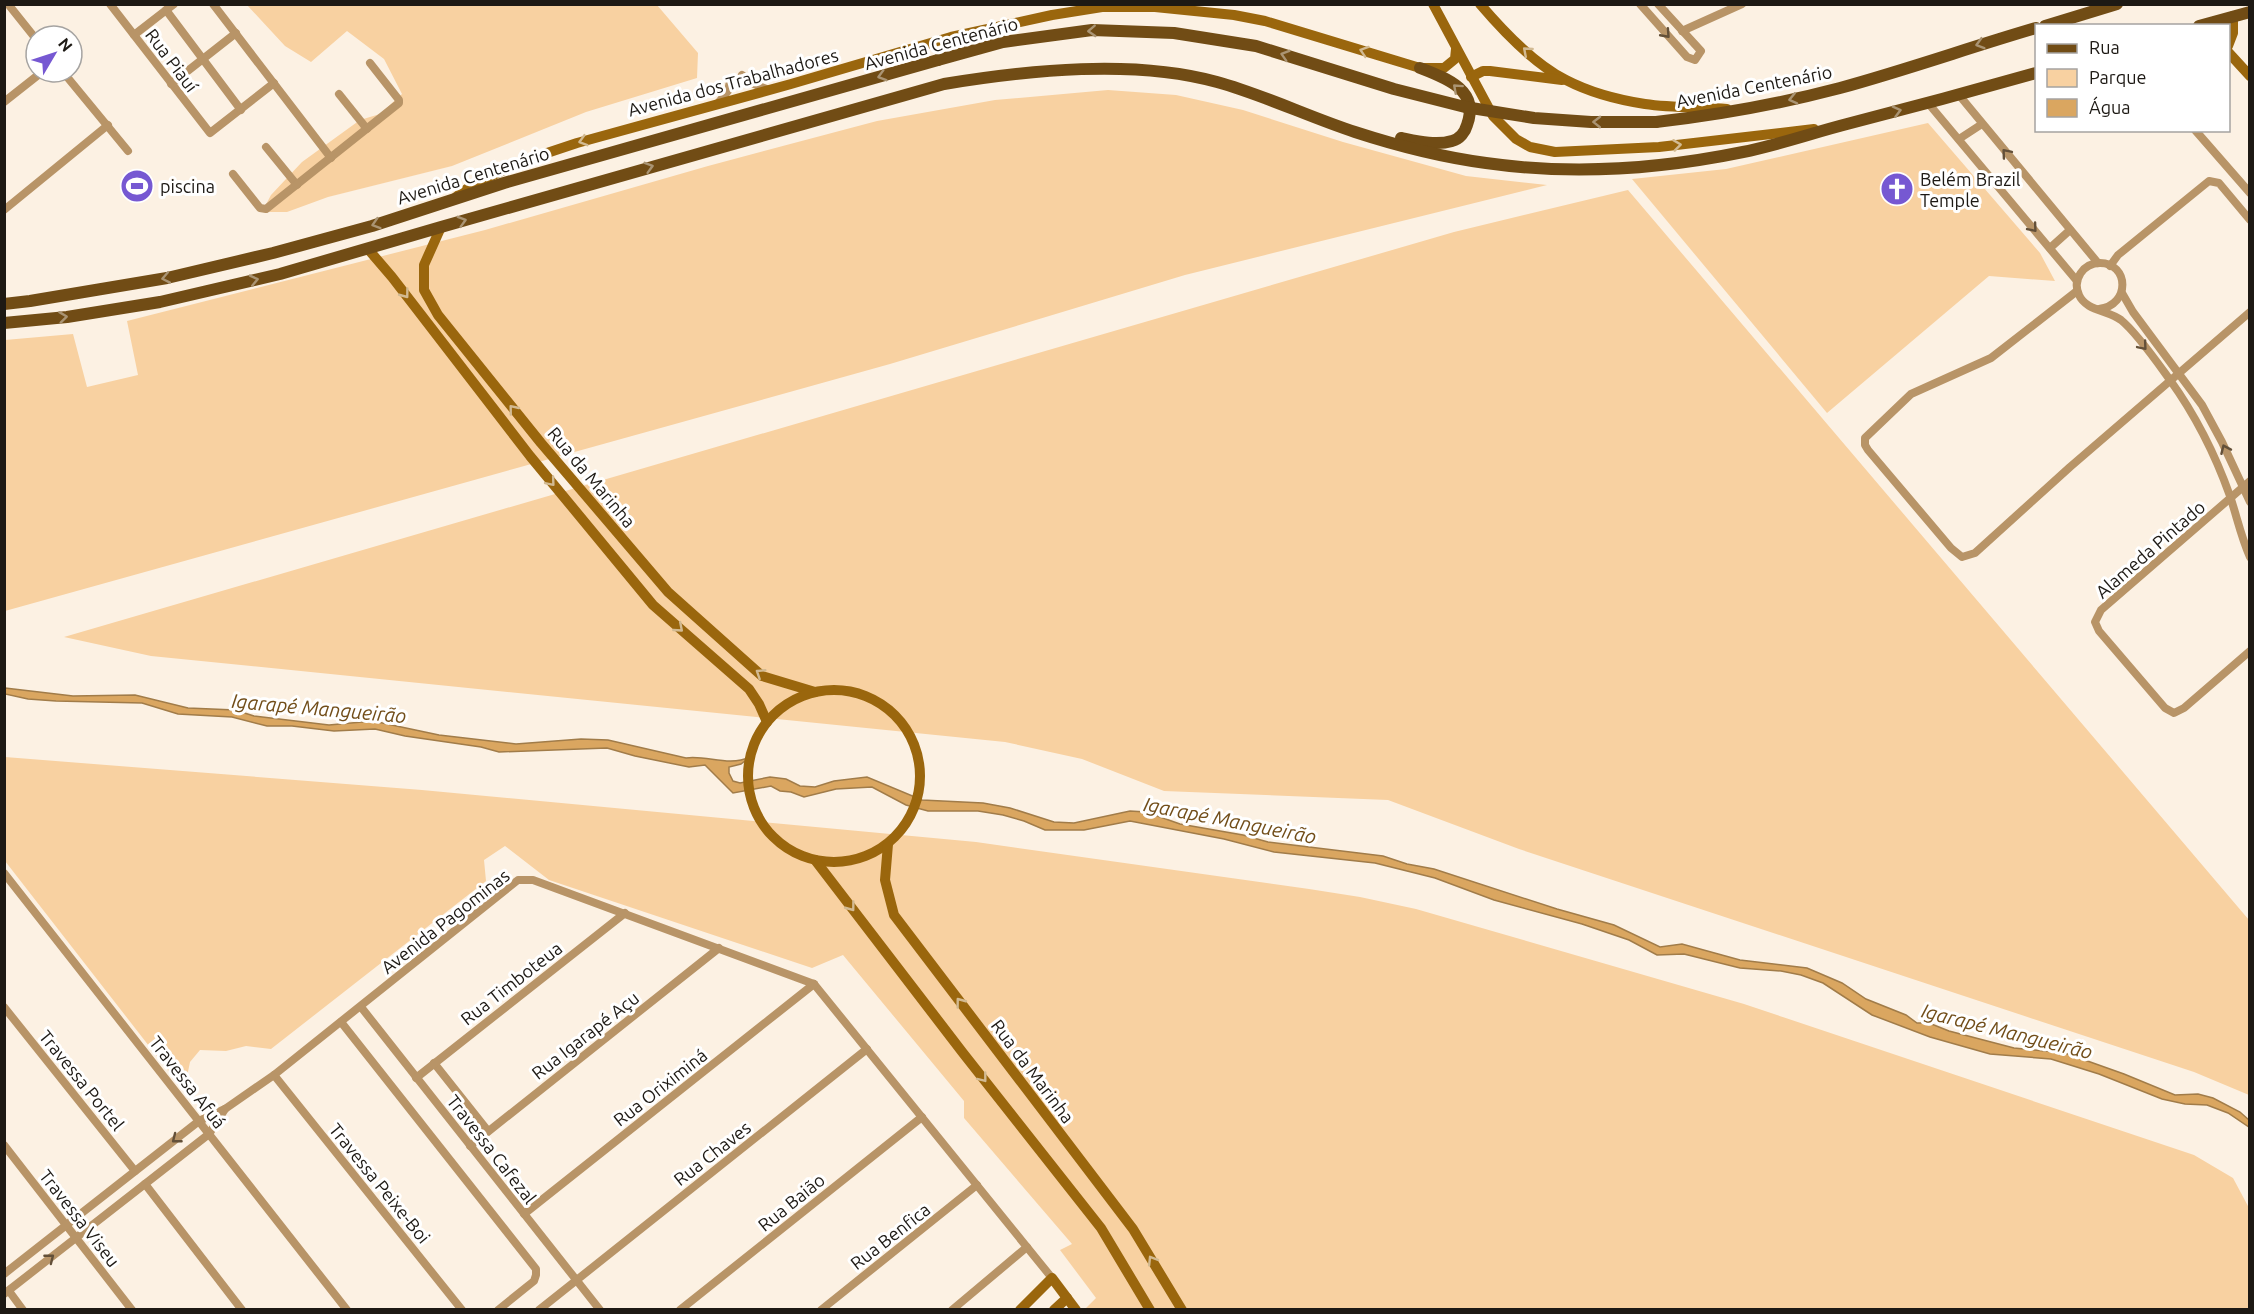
<svg xmlns="http://www.w3.org/2000/svg" width="2254" height="1314" font-family="Ubuntu,sans-serif">
  <rect width="100%" height="100%" fill="#fcf1e3"/>
  <g fill="#f8d1a1">
    <polygon points="247,5 657,5 698,53 697,78 586,112 452,166 328,197 287,212 262,212 271,195 302,162 360,120 380,114 402,94 384,59 347,31 311,62 285,46"/>
    <polygon points="1108,90 1176,95 1243,110 1343,142 1466,176 1547,185 1185,275 890,364 5,611 5,340 73,334 87,387 138,375 127,321 485,230 708,166 877,121 995,100"/>
    <polygon points="1928,123 2040,253 2055,281 1989,276 1827,413 1632,179 1726,169"/>
    <polygon points="1628,190 2249,920 2249,1095 2194,1072 1519,849 1388,800 1164,791 1082,759 1005,742 151,656 64,637 1454,232"/>
    <polygon points="5,757 422,790 976,842 1309,889 1360,897 1416,909 1744,1004 2194,1155 2233,1178 2249,1208 2249,1309 1085,1309 1096,1298 1060,1250 1072,1244 964,1118 964,1101 843,955 812,968 549,880 505,846 484,860 486,881 271,1049 246,1046 226,1051 200,1050 190,1062 184,1091 5,861"/>
  </g>
  <g fill="#daa660" stroke="#a17c49" stroke-width="1.5">
    <polygon points="135,176 148,190 139,197 127,182"/>
    <path d="M5,688L73,696L135,695L188,708L235,710L254,716L329,725L373,721L439,735L516,744L581,739L608,740L686,758C708,755 728,767 750,757L741,764L729,767V773L733,781L740,783L770,777L786,779L800,786L815,787L834,781L867,777L922,800L983,803L1010,808L1054,822L1074,823L1130,811L1146,812L1180,824L1243,835L1268,842L1383,856L1407,864L1434,869L1557,909L1614,925L1660,947L1682,944L1740,960L1807,968L1842,983L1866,999L1906,1015L1917,1023H1929L1949,1031L2014,1048L2065,1053L2124,1074L2175,1095L2198,1094L2213,1098L2240,1112L2249,1120V1127L2228,1113L2207,1105L2185,1104L2162,1099L2099,1074L2051,1059L1990,1054L1930,1037L1872,1015L1823,983L1801,975L1781,971L1740,968L1684,954L1657,955L1629,940L1582,924L1494,900L1435,878L1375,863L1274,852L1224,839L1130,821L1084,830H1045L1024,821L1003,815L978,811H928L906,805L872,787L836,789L804,797L791,792L780,791L771,786L733,793L705,765L689,767L635,756L607,748L499,752L481,747L405,736L375,729L334,731L292,726H267L232,717L178,714L142,703L56,701L28,699L5,694Z"/>
  </g>
  <g fill="none" stroke-linecap="round" stroke-linejoin="round">
    <g stroke="#b89467" stroke-width="8">
      <polyline points="8,4 36,39"/>
      <polyline points="110,4 210,133 274,83"/>
      <polyline points="213,4 331,158"/>
      <polyline points="1640,4 1687,57 1695,60 1701,51 1658,4"/>
      <polyline points="166,10 241,110"/>
      <polyline points="1682,31 1742,4"/>
      <polyline points="134,35 174,4"/>
      <polyline points="63,72 128,151"/>
      <polyline points="742,75 754,84 769,90"/>
      <polyline points="171,84 236,33"/>
      <polyline points="339,94 367,129"/>
      <polyline points="1959,95 2098,263"/>
      <polyline points="4,102 42,72"/>
      <polyline points="718,103 728,91 730,81"/>
      <polyline points="1928,103 2077,281"/>
      <polyline points="2195,130 2250,193"/>
      <polyline points="1959,139 1982,124"/>
      <polyline points="266,147 297,185"/>
      <polyline points="233,174 260,208 266,209 399,103 399,100 370,63"/>
      <polyline points="4,210 108,125"/>
      <polyline points="2050,248 2070,230"/>
      <polyline points="2110,266 2118,255 2209,181 2219,183 2250,220"/>
      <polyline points="2077,291 1991,358 1911,394 1865,438 1865,445 1868,450 1951,548 1962,557 1975,553 2070,467 2250,312"/>
      <polyline points="2122,293 2133,312 2202,405 2222,442 2250,502"/>
      <path d="M2099,309C2131,305 2129,263 2100,263C2083,263 2072,280 2079,295C2086,311 2108,310 2121,320C2137,333 2157,362 2170,380C2196,416 2215,454 2230,496C2237,517 2241,537 2250,557"/>
      <polyline points="2250,481 2101,610 2095,622 2099,631 2165,708 2174,713 2184,708 2250,651"/>
      <polyline points="4,873 347,1310"/>
      <polyline points="814,984 1052,1278"/>
      <polyline points="4,1007 135,1171"/>
      <polyline points="361,1007 600,1310"/>
      <polyline points="341,1022 536,1269 536,1275 534,1281 498,1310"/>
      <polyline points="434,1063 488,1131"/>
      <polyline points="274,1075 462,1310"/>
      <polyline points="416,1078 625,913"/>
      <polyline points="4,1145 132,1310"/>
      <polyline points="470,1146 719,948"/>
      <polyline points="145,1184 242,1310"/>
      <polyline points="524,1214 814,984"/>
      <polyline points="4,1274 199,1121 225,1109 274,1075 518,880 533,880 814,984"/>
      <polyline points="9,1291 23,1310"/>
      <polyline points="4,1294 209,1134 225,1109"/>
      <polyline points="539,1310 867,1049"/>
      <polyline points="680,1310 922,1117"/>
      <polyline points="821,1310 977,1185"/>
      <polyline points="952,1310 1027,1247"/>
    </g>
    <g stroke="#9a660d" stroke-width="10">
      <polyline points="1433,4 1493,116 1516,139 1530,147 1555,152 1659,147 1814,129"/>
      <path d="M1480,4C1503,31 1534,64 1566,80C1589,92 1619,100 1645,104C1672,108 1700,107 1727,109"/>
      <polyline points="2228,46 2233,33 2233,16"/>
      <polyline points="2228,52 2250,76"/>
      <polyline points="1471,77 1483,71 1490,71 1562,80"/>
      <polyline points="456,197 472,185 523,161 577,143 791,84 951,37 1052,15 1102,7 1155,7 1234,15 1265,21 1420,68 1444,68 1455,59 1456,49"/>
      <polyline points="441,227 424,265 424,290 438,315 541,443 668,592 762,676 815,692"/>
      <polyline points="368,249 392,277 530,456 653,605 749,689 759,704 767,722"/>
      <circle cx="834" cy="776" r="86"/>
      <polyline points="888,844 885,880 894,915 1133,1229 1182,1310"/>
      <polyline points="815,860 963,1053 1101,1228 1150,1310"/>
      <polyline points="1020,1310 1052,1278 1076,1310"/>
      <polyline points="1054,1310 1067,1298"/>
    </g>
    <g stroke="#714c15" stroke-width="12">
      <polyline points="2045,26 2117,4"/>
      <polyline points="2199,26 2250,12"/>
      <path d="M1656,122C1718,115 1779,104 1840,88C1906,70 1971,47 2036,28"/>
      <path d="M1401,138C1416,141 1436,146 1452,141C1460,139 1465,132 1467,125C1480,90 1446,78 1420,68"/>
      <polyline points="4,304 30,301 167,278 273,253 372,226 504,183 938,60"/>
      <path d="M4,323L67,317L160,302L280,274L441,227L944,84C1029,70 1134,59 1217,82C1264,95 1309,117 1355,132C1398,146 1441,157 1486,163C1570,175 1660,169 1743,152C1778,145 1812,133 1847,124C1910,108 1973,91 2036,73"/>
    </g>
    <polyline stroke="#714c15" stroke-width="12" points="938,60 1003,42 1092,30 1174,33 1256,46 1394,89 1465,107 1534,118 1591,122 1656,122"/>
  </g>
  <defs><path id="oneway-chevron" d="M-2-3.5L2.5 0L-2 3.5" fill="none" stroke-width="1.6" stroke-linecap="round" stroke-linejoin="round" transform="scale(1.5)"/></defs>
  <g stroke="#aa9473">
    <use href="#oneway-chevron" transform="translate(1092 31) rotate(177)"/>
    <use href="#oneway-chevron" transform="translate(1980 44) rotate(164)"/>
    <use href="#oneway-chevron" transform="translate(1285 55) rotate(-163)"/>
    <use href="#oneway-chevron" transform="translate(882 76) rotate(164)"/>
    <use href="#oneway-chevron" transform="translate(1457 88) rotate(-138)"/>
    <use href="#oneway-chevron" transform="translate(1793 99) rotate(167)"/>
    <use href="#oneway-chevron" transform="translate(1897 111) rotate(-15)"/>
    <use href="#oneway-chevron" transform="translate(1597 122) rotate(-179)"/>
    <use href="#oneway-chevron" transform="translate(649 167) rotate(-16)"/>
    <use href="#oneway-chevron" transform="translate(462 221) rotate(-16)"/>
    <use href="#oneway-chevron" transform="translate(376 224) rotate(163)"/>
    <use href="#oneway-chevron" transform="translate(166 278) rotate(169)"/>
    <use href="#oneway-chevron" transform="translate(254 280) rotate(-13)"/>
    <use href="#oneway-chevron" transform="translate(63 317) rotate(-7)"/>
  </g>
  <g stroke="#635039">
    <use href="#oneway-chevron" transform="translate(1666 34) rotate(48)"/>
    <use href="#oneway-chevron" transform="translate(2006 153) rotate(-130)"/>
    <use href="#oneway-chevron" transform="translate(2033 228) rotate(50)"/>
    <use href="#oneway-chevron" transform="translate(2143 346) rotate(50)"/>
    <use href="#oneway-chevron" transform="translate(2225 449) rotate(-114)"/>
    <use href="#oneway-chevron" transform="translate(176 1139) rotate(142)"/>
    <use href="#oneway-chevron" transform="translate(50 1258) rotate(-38)"/>
  </g>
  <g stroke="#d2ba92">
    <use href="#oneway-chevron" transform="translate(1364 51) rotate(-162)"/>
    <use href="#oneway-chevron" transform="translate(1527 51) rotate(-139)"/>
    <use href="#oneway-chevron" transform="translate(583 141) rotate(164)"/>
    <use href="#oneway-chevron" transform="translate(1677 145) rotate(-7)"/>
    <use href="#oneway-chevron" transform="translate(405 294) rotate(53)"/>
    <use href="#oneway-chevron" transform="translate(513 409) rotate(-129)"/>
    <use href="#oneway-chevron" transform="translate(551 482) rotate(50)"/>
    <use href="#oneway-chevron" transform="translate(679 628) rotate(41)"/>
    <use href="#oneway-chevron" transform="translate(760 673) rotate(-147)"/>
    <use href="#oneway-chevron" transform="translate(851 907) rotate(53)"/>
    <use href="#oneway-chevron" transform="translate(960 1002) rotate(-127)"/>
    <use href="#oneway-chevron" transform="translate(983 1078) rotate(52)"/>
    <use href="#oneway-chevron" transform="translate(1152 1260) rotate(-122)"/>
  </g>
  <defs>
    <g id="stadium-disc" transform="scale(1.725)"><circle r="9.5" fill="#7658d2" stroke="#fff"/><path d="M0-5a6.5 5 0 1 0 0 10a6.5 5 0 1 0 0-10ZM-3.5-1.8h7v3.6h-7Z" fill="#fff"/></g>
    <g id="church-disc" transform="scale(1.725)"><circle r="9.5" fill="#7658d2" stroke="#fff"/><path d="M-1.2-6h2.4v3.5h3.3v2.4h-3.3V6h-2.4V-.1h-3.3v-2.4h3.3Z" fill="#fff"/></g>
  </defs>
  <g fill-rule="evenodd">
    <use href="#stadium-disc" x="137" y="186"/>
    <use href="#church-disc" x="1897" y="189"/>
  </g>
  <g text-anchor="middle" dominant-baseline="central" stroke-width="6" stroke-linejoin="round" paint-order="stroke">
    <g font-size="18" fill="#1d1914" stroke="#fff">
      <text transform="translate(941 43) rotate(-15)">Avenida Centenário</text>
      <text transform="translate(172 60) rotate(53)">Rua Piauí</text>
      <text transform="translate(733 82) rotate(-15)">Avenida dos Trabalhadores</text>
      <text transform="translate(1754 86) rotate(-11)">Avenida Centenário</text>
      <text transform="translate(473 175) rotate(-17)">Avenida Centenário</text>
      <text transform="translate(592 477) rotate(50)">Rua da Marinha</text>
      <text transform="translate(2150 549) rotate(-41)">Alameda Pintado</text>
      <text transform="translate(445 921) rotate(-38)">Avenida Pagominas</text>
      <text transform="translate(511 983) rotate(-38)">Rua Timboteua</text>
      <text transform="translate(585 1035) rotate(-38)">Rua Igarapé Açu</text>
      <text transform="translate(1033 1071) rotate(53)">Rua da Marinha</text>
      <text transform="translate(82 1080) rotate(51)">Travessa Portel</text>
      <text transform="translate(188 1082) rotate(52)">Travessa Afuá</text>
      <text transform="translate(660 1087) rotate(-38)">Rua Oriximiná</text>
      <text transform="translate(492 1149) rotate(52)">Travessa Cafezal</text>
      <text transform="translate(712 1153) rotate(-38)">Rua Chaves</text>
      <text transform="translate(380 1183) rotate(51)">Travessa Peixe-Boi</text>
      <text transform="translate(791 1202) rotate(-39)">Rua Baião</text>
      <text transform="translate(80 1218) rotate(52)">Travessa Viseu</text>
      <text transform="translate(890 1236) rotate(-38)">Rua Benfica</text>
    </g>
    <g font-size="18" fill="#1d1914" stroke="#fff" text-anchor="start">
      <text x="1920" y="179">Belém Brazil<tspan x="1920" dy="21">Temple</tspan></text>
      <text x="160" y="186">piscina</text>
    </g>
    <g font-size="20" font-style="italic" fill="#724e1a" stroke="#fff">
      <text transform="translate(319 708) rotate(5)">Igarapé Mangueirão</text>
      <text transform="translate(1230 820) rotate(11)">Igarapé Mangueirão</text>
      <text transform="translate(2007 1031) rotate(14)">Igarapé Mangueirão</text>
    </g>
  </g>
  <rect width="2254" height="1314" fill="none" stroke="#1d1914" stroke-width="12"/>
  <rect x="2035" y="24" width="195" height="108" fill="#ffffff" stroke="#a5a3a1" stroke-width="1.5"/>
  <rect x="2047" y="44" width="30" height="9" fill="#714c15" stroke="#a5a3a1" stroke-width="1.5"/>
  <text x="2089" y="54" font-size="18" fill="#1d1914">Rua</text>
  <rect x="2047" y="69" width="30" height="18" fill="#f8d1a1" stroke="#a5a3a1" stroke-width="1.5"/>
  <text x="2089" y="84" font-size="18" fill="#1d1914">Parque</text>
  <rect x="2047" y="99" width="30" height="18" fill="#daa660" stroke="#a5a3a1" stroke-width="1.5"/>
  <text x="2089" y="114" font-size="18" fill="#1d1914">Água</text>
  <g transform="translate(54 54) rotate(51)"><circle r="28" fill="#ffffff" stroke="#a5a3a1" stroke-width="1.5"/>
  <path d="M0-4.5L10 22L0 15L-10 22Z" fill="#7658d2"/>
  <text y="-9" font-size="16" font-weight="bold" text-anchor="middle" fill="#1d1914">N</text>
  </g>
</svg>
